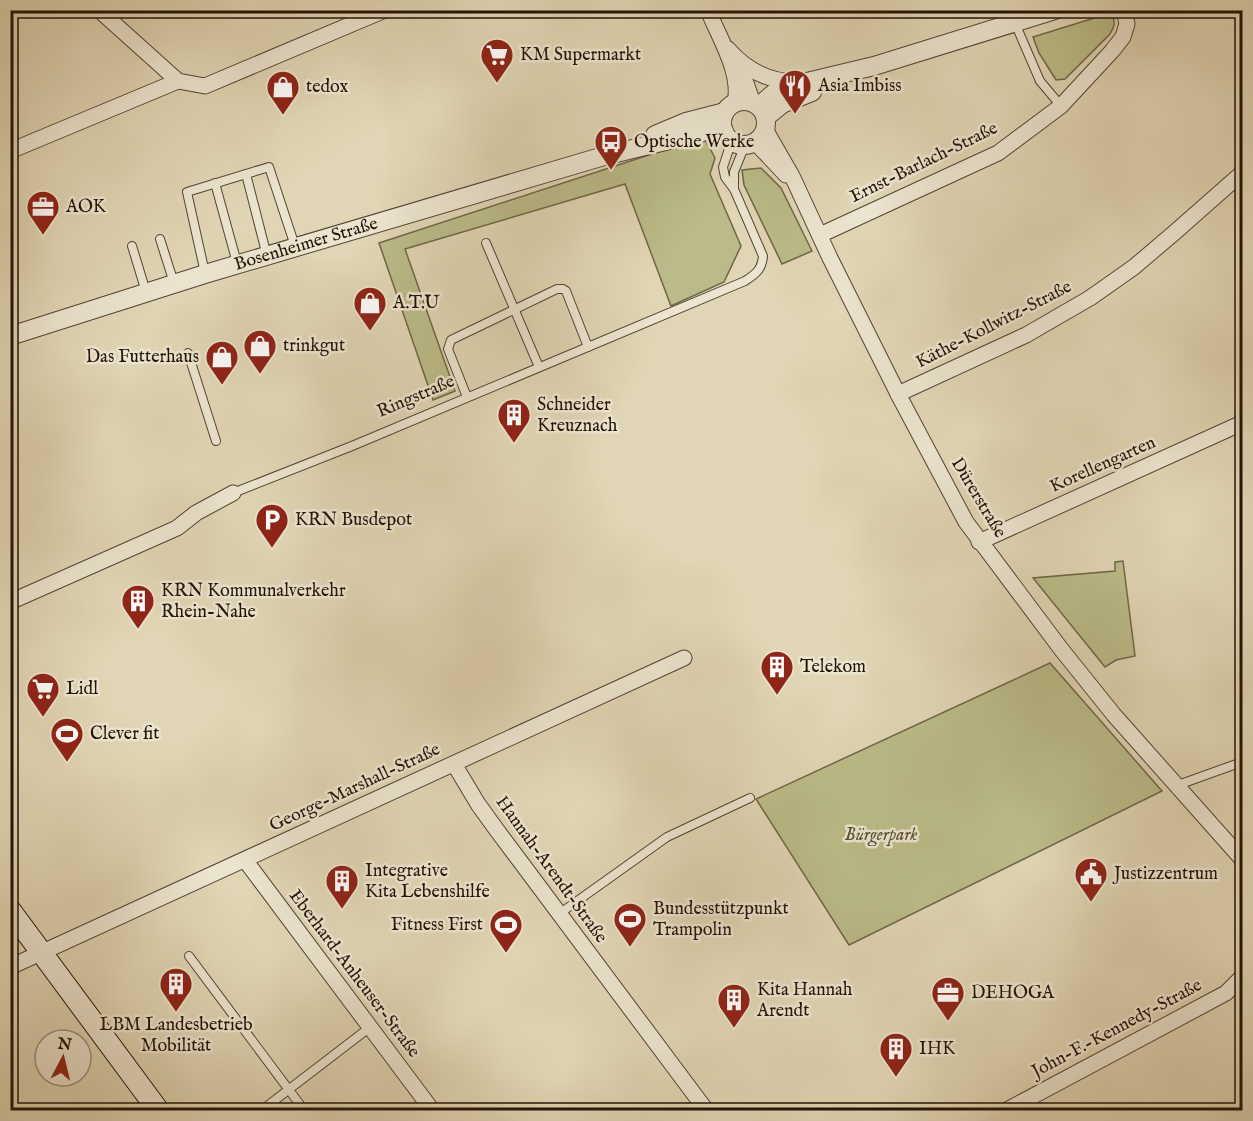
<svg xmlns="http://www.w3.org/2000/svg" width="1253" height="1121" font-family="'IM FELL English',serif">
  <rect width="100%" height="100%" fill="#e0d5b4"/>
  <filter id="stains"><feTurbulence type="fractalNoise" baseFrequency=".00333" numOctaves="4"/><feColorMatrix values="0 0 0 0 .2 0 0 0 0 .09 0 0 0 0 .02 0 0 0 .5 -.17"/></filter>
  <radialGradient id="worn" r=".72"><stop offset=".6" stop-color="#630" stop-opacity="0"/><stop offset="1" stop-color="#630" stop-opacity=".3"/></radialGradient>
  <g fill="#babb88" stroke="#6e6647" stroke-width="1.5">
    <path d="M1104,15H1112C1116,23 1114,27 1110,34L1065,79L1056,80L1039,53L1033,37Z"/>
    <polygon points="704,137 715,158 710,174 741,246 724,282 671,306 625,184 405,249 455,391 433,400 379,243"/>
    <polygon points="761,168 781,188 812,251 782,264 744,185 742,170"/>
    <polygon points="1123,561 1135,656 1116,660 1105,667 1033,578 1115,571 1115,562"/>
    <polygon points="1050,663 1162,791 849,945 756,799"/>
  </g>
  <g fill="none" stroke-linecap="round" stroke-linejoin="round">
    <g stroke="#524332" stroke-width="10">
      <g id="service">
        <polyline points="1015,23 1040,81 1061,106"/>
        <polyline points="246,174 267,256"/>
        <polyline points="215,183 237,263"/>
        <polyline points="734,189 734,172 745,145"/>
        <polyline points="160,239 174,283"/>
        <polyline points="486,243 539,367"/>
        <polyline points="132,246 146,292"/>
        <polyline points="205,273 187,192 269,167 295,246"/>
        <polyline points="188,353 216,441"/>
        <polyline points="467,397 448,349 451,340 557,289 563,289 566,291 588,347"/>
        <path d="M233,493L352,446L745,281C756,274 762,269 763,256L734,189L725,177L723,167L730,146V139"/>
        <polyline points="1178,785 1242,762"/>
        <polyline points="559,914 667,837 750,798"/>
        <polyline points="189,956 304,1110"/>
        <polyline points="262,1110 369,1028"/>
      </g>
    </g>
    <g stroke="#524332" stroke-width="17">
      <g id="minor">
        <polyline points="99,10 178,81 205,86 385,10"/>
        <path d="M708,10C719,38 742,73 735,103"/>
        <path d="M728,49C747,71 772,83 801,82"/>
        <polyline points="740,66 753,103"/>
        <polyline points="765,129 792,176 830,258 898,394 966,522 1061,649 1114,715 1242,859"/>
        <polyline points="755,142 786,175"/>
        <polyline points="10,151 178,81"/>
        <polyline points="820,235 998,153 1061,106 1112,51 1123,37 1127,24 1124,10"/>
        <polyline points="898,394 1026,335 1090,298 1134,267 1174,233 1242,173"/>
        <polyline points="979,542 1242,423"/>
        <polyline points="10,602 177,528 196,513 233,493"/>
        <polyline points="454,764 478,804 496,829 706,1110"/>
        <polyline points="245,860 432,1110"/>
        <polyline points="10,967 684,658"/>
        <polyline points="1007,1110 1226,993 1242,977"/>
      </g>
    </g>
    <g stroke="#524332" stroke-width="20">
      <g id="tertiary">
        <circle cx="744" cy="123" r="22"/>
        <polyline points="759,106 774,93 807,82 874,66 1055,10"/>
        <polyline points="766,117 782,104 812,92"/>
        <polyline points="655,135 686,122 725,112"/>
        <path id="s1" d="M10,336L205,274L604,156L706,131H724"/>
      </g>
    </g>
    <g stroke="#221206" stroke-width="23">
      <polyline id="secondary" points="10,910 158,1110"/>
    </g>
    <use href="#service" stroke="#ebe4ce" stroke-width="8"/>
    <use href="#minor" stroke="#ebe4ce" stroke-width="15"/>
    <use href="#tertiary" stroke="#ebe4ce" stroke-width="18"/>
    <use href="#secondary" stroke="#ebe4ce" stroke-width="21"/>
  </g>
  <defs>
    <g id="supermarket-pin" transform="scale(1.725)"><path d="M0 17L-7.5 6A9.5 9.5 0 1 1 7.5 6Z" fill="#8f2418" stroke="#ebe4ce"/><path d="M-6-5.5h2.5l.6 2H6L4.5 2H-2.5L-4.4-4H-6ZM-1.5 3.2a1.3 1.3 0 1 0 .1 0ZM3 3.2a1.3 1.3 0 1 0 .1 0Z" fill="#fff"/></g>
    <g id="restaurant-pin" transform="scale(1.725)"><path d="M0 17L-7.5 6A9.5 9.5 0 1 1 7.5 6Z" fill="#8f2418" stroke="#ebe4ce"/><path d="M-5-6h1v4h1v-4h1v4h1v-4h1v5L-1.5 .5V6h-2V.5L-5-1ZM5-6V6H3V1.5H1.5Q1.5-4 5-6Z" fill="#fff"/></g>
    <g id="shop-pin" transform="scale(1.725)"><path d="M0 17L-7.5 6A9.5 9.5 0 1 1 7.5 6Z" fill="#8f2418" stroke="#ebe4ce"/><path d="M-5-2.5h2.3a2.7 3.5 0 0 1 5.4 0H5L5.5 6h-11ZM-1.5-2.5h3a1.5 2.3 0 0 0-3 0Z" fill="#fff"/></g>
    <g id="bus-pin" transform="scale(1.725)"><path d="M0 17L-7.5 6A9.5 9.5 0 1 1 7.5 6Z" fill="#8f2418" stroke="#ebe4ce"/><path d="M-5-6H5V4H4V6H2V4H-2V6H-4V4H-5ZM-3.5-4V0h7V-4ZM-3.5 1.2v1.5H-2V1.2ZM2 1.2v1.5H3.5V1.2Z" fill="#fff"/></g>
    <g id="office-pin" transform="scale(1.725)"><path d="M0 17L-7.5 6A9.5 9.5 0 1 1 7.5 6Z" fill="#8f2418" stroke="#ebe4ce"/><path d="M-6-3h4V-5.5h4V-3h4V5H-6ZM-1-4.5V-3h2v-1.5ZM-6 0V1H6V0Z" fill="#fff"/></g>
    <g id="building-pin" transform="scale(1.725)"><path d="M0 17L-7.5 6A9.5 9.5 0 1 1 7.5 6Z" fill="#8f2418" stroke="#ebe4ce"/><path d="M-4-6H4V6H1V3H-1V6H-4ZM-2.5-4.3h1.7v1.8h-1.7ZM.8-4.3h1.7v1.8H.8ZM-2.5-1h1.7V.8h-1.7ZM.8-1h1.7V.8H.8Z" fill="#fff"/></g>
    <g id="parking-pin" transform="scale(1.725)"><path d="M0 17L-7.5 6A9.5 9.5 0 1 1 7.5 6Z" fill="#8f2418" stroke="#ebe4ce"/><path d="M-3.5-5.5H1a3.5 3.5 0 0 1 0 7H-1V5.5H-3.5ZM-1-3.4V-.6H.8a1.4 1.4 0 0 0 0-2.8Z" fill="#fff"/></g>
    <g id="stadium-pin" transform="scale(1.725)"><path d="M0 17L-7.5 6A9.5 9.5 0 1 1 7.5 6Z" fill="#8f2418" stroke="#ebe4ce"/><path d="M0-5a6.5 5 0 1 0 0 10a6.5 5 0 1 0 0-10ZM-3.5-1.8h7v3.6h-7Z" fill="#fff"/></g>
    <g id="civic-pin" transform="scale(1.725)"><path d="M0 17L-7.5 6A9.5 9.5 0 1 1 7.5 6Z" fill="#8f2418" stroke="#ebe4ce"/><path d="M-.6-6.5H3V-4.5H.6V-3L4-1V1h2V6H-6V1h2V-1L-.6-3ZM-1.2 2.5V6h2.4V2.5Z" fill="#fff"/></g>
  </defs>
  <g fill-rule="evenodd">
    <use href="#supermarket-pin" x="497" y="55"/>
    <use href="#restaurant-pin" x="795" y="86"/>
    <use href="#shop-pin" x="283" y="87"/>
    <use href="#bus-pin" x="611" y="142"/>
    <use href="#office-pin" x="43" y="207"/>
    <use href="#shop-pin" x="370" y="303"/>
    <use href="#shop-pin" x="260" y="346"/>
    <use href="#shop-pin" x="222" y="357"/>
    <use href="#building-pin" x="514" y="415"/>
    <use href="#parking-pin" x="272" y="520"/>
    <use href="#building-pin" x="138" y="601"/>
    <use href="#building-pin" x="777" y="667"/>
    <use href="#supermarket-pin" x="43" y="689"/>
    <use href="#stadium-pin" x="67" y="734"/>
    <use href="#civic-pin" x="1091" y="874"/>
    <use href="#building-pin" x="342" y="881"/>
    <use href="#stadium-pin" x="630" y="919"/>
    <use href="#stadium-pin" x="506" y="925"/>
    <use href="#building-pin" x="176" y="984"/>
    <use href="#office-pin" x="948" y="993"/>
    <use href="#building-pin" x="734" y="1000"/>
    <use href="#building-pin" x="896" y="1049"/>
  </g>
  <g text-anchor="middle" dominant-baseline="central" stroke-width="5" stroke-linejoin="round" paint-order="stroke">
    <g font-size="18" fill="#221206" stroke="#ebe4ce" text-anchor="start">
      <text x="520" y="55">KM Supermarkt</text>
      <text x="818" y="86">Asia Imbiss</text>
      <text x="306" y="87">tedox</text>
      <text x="634" y="142">Optische Werke</text>
      <text x="66" y="207">AOK</text>
      <text x="393" y="303">A.T.U</text>
      <text x="283" y="346">trinkgut</text>
      <text x="199" y="357" text-anchor="end">Das Futterhaus</text>
      <text x="537" y="405">Schneider<tspan x="537" dy="21">Kreuznach</tspan></text>
      <text x="295" y="520">KRN Busdepot</text>
      <text x="161" y="591">KRN Kommunalverkehr<tspan x="161" dy="21">Rhein-Nahe</tspan></text>
      <text x="800" y="667">Telekom</text>
      <text x="66" y="689">Lidl</text>
      <text x="90" y="734">Clever fit</text>
      <text x="365" y="871">Integrative<tspan x="365" dy="21">Kita Lebenshilfe</tspan></text>
      <text x="1114" y="874">Justizzentrum</text>
      <text x="653" y="909">Bundesstützpunkt<tspan x="653" dy="21">Trampolin</tspan></text>
      <text x="483" y="925" text-anchor="end">Fitness First</text>
      <text x="757" y="990">Kita Hannah<tspan x="757" dy="21">Arendt</tspan></text>
      <text x="971" y="993">DEHOGA</text>
      <text x="176" y="1025" text-anchor="middle">LBM Landesbetrieb<tspan x="176" dy="21">Mobilität</tspan></text>
      <text x="919" y="1049">IHK</text>
    </g>
    <g font-size="18" fill="#221206" stroke="#ebe4ce">
      <text transform="translate(924 163) rotate(-26)">Ernst-Barlach-Straße</text>
      <text stroke="none"><textPath href="#s1" startOffset="310">Bosenheimer Straße</textPath></text>
      <text transform="translate(994 325) rotate(-27)">Käthe-Kollwitz-Straße</text>
      <text transform="translate(416 397) rotate(-23)">Ringstraße</text>
      <text transform="translate(1103 465) rotate(-24)">Korellengarten</text>
      <text transform="translate(978 498) rotate(59)">Dürerstraße</text>
      <text transform="translate(355 788) rotate(-25)">George-Marshall-Straße</text>
      <text transform="translate(551 870) rotate(54)">Hannah-Arendt-Straße</text>
      <text transform="translate(354 974) rotate(53)">Eberhard-Anheuser-Straße</text>
      <text transform="translate(1117 1029) rotate(-28)">John-F.-Kennedy-Straße</text>
    </g>
    <g font-size="18" font-style="italic" fill="#574d34" stroke="#ebe4ce">
      <text x="881" y="835">Bürgerpark</text>
    </g>
  </g>
  <rect width="1253" height="1121" fill="none" stroke="#e0d5b4" stroke-width="36"/>
  <rect x="12" y="12" width="1229" height="1097" fill="none" stroke="#221206" stroke-width="3"/>
  <rect x="18" y="18" width="1217" height="1085" fill="none" stroke="#221206" stroke-width="1.5"/>
  <g transform="translate(63 1058) rotate(7)"><circle r="28" fill="#ebe4ce" stroke="#9b907e" stroke-width="1.5"/>
  <path d="M0-4.5L10 22L0 15L-10 22Z" fill="#8f2418"/>
  <text y="-9" font-size="16" font-weight="bold" text-anchor="middle" fill="#221206">N</text>
  </g>
  <rect width="100%" height="100%" filter="url(#stains)"/>
  <rect width="100%" height="100%" fill="url(#worn)"/>
</svg>
